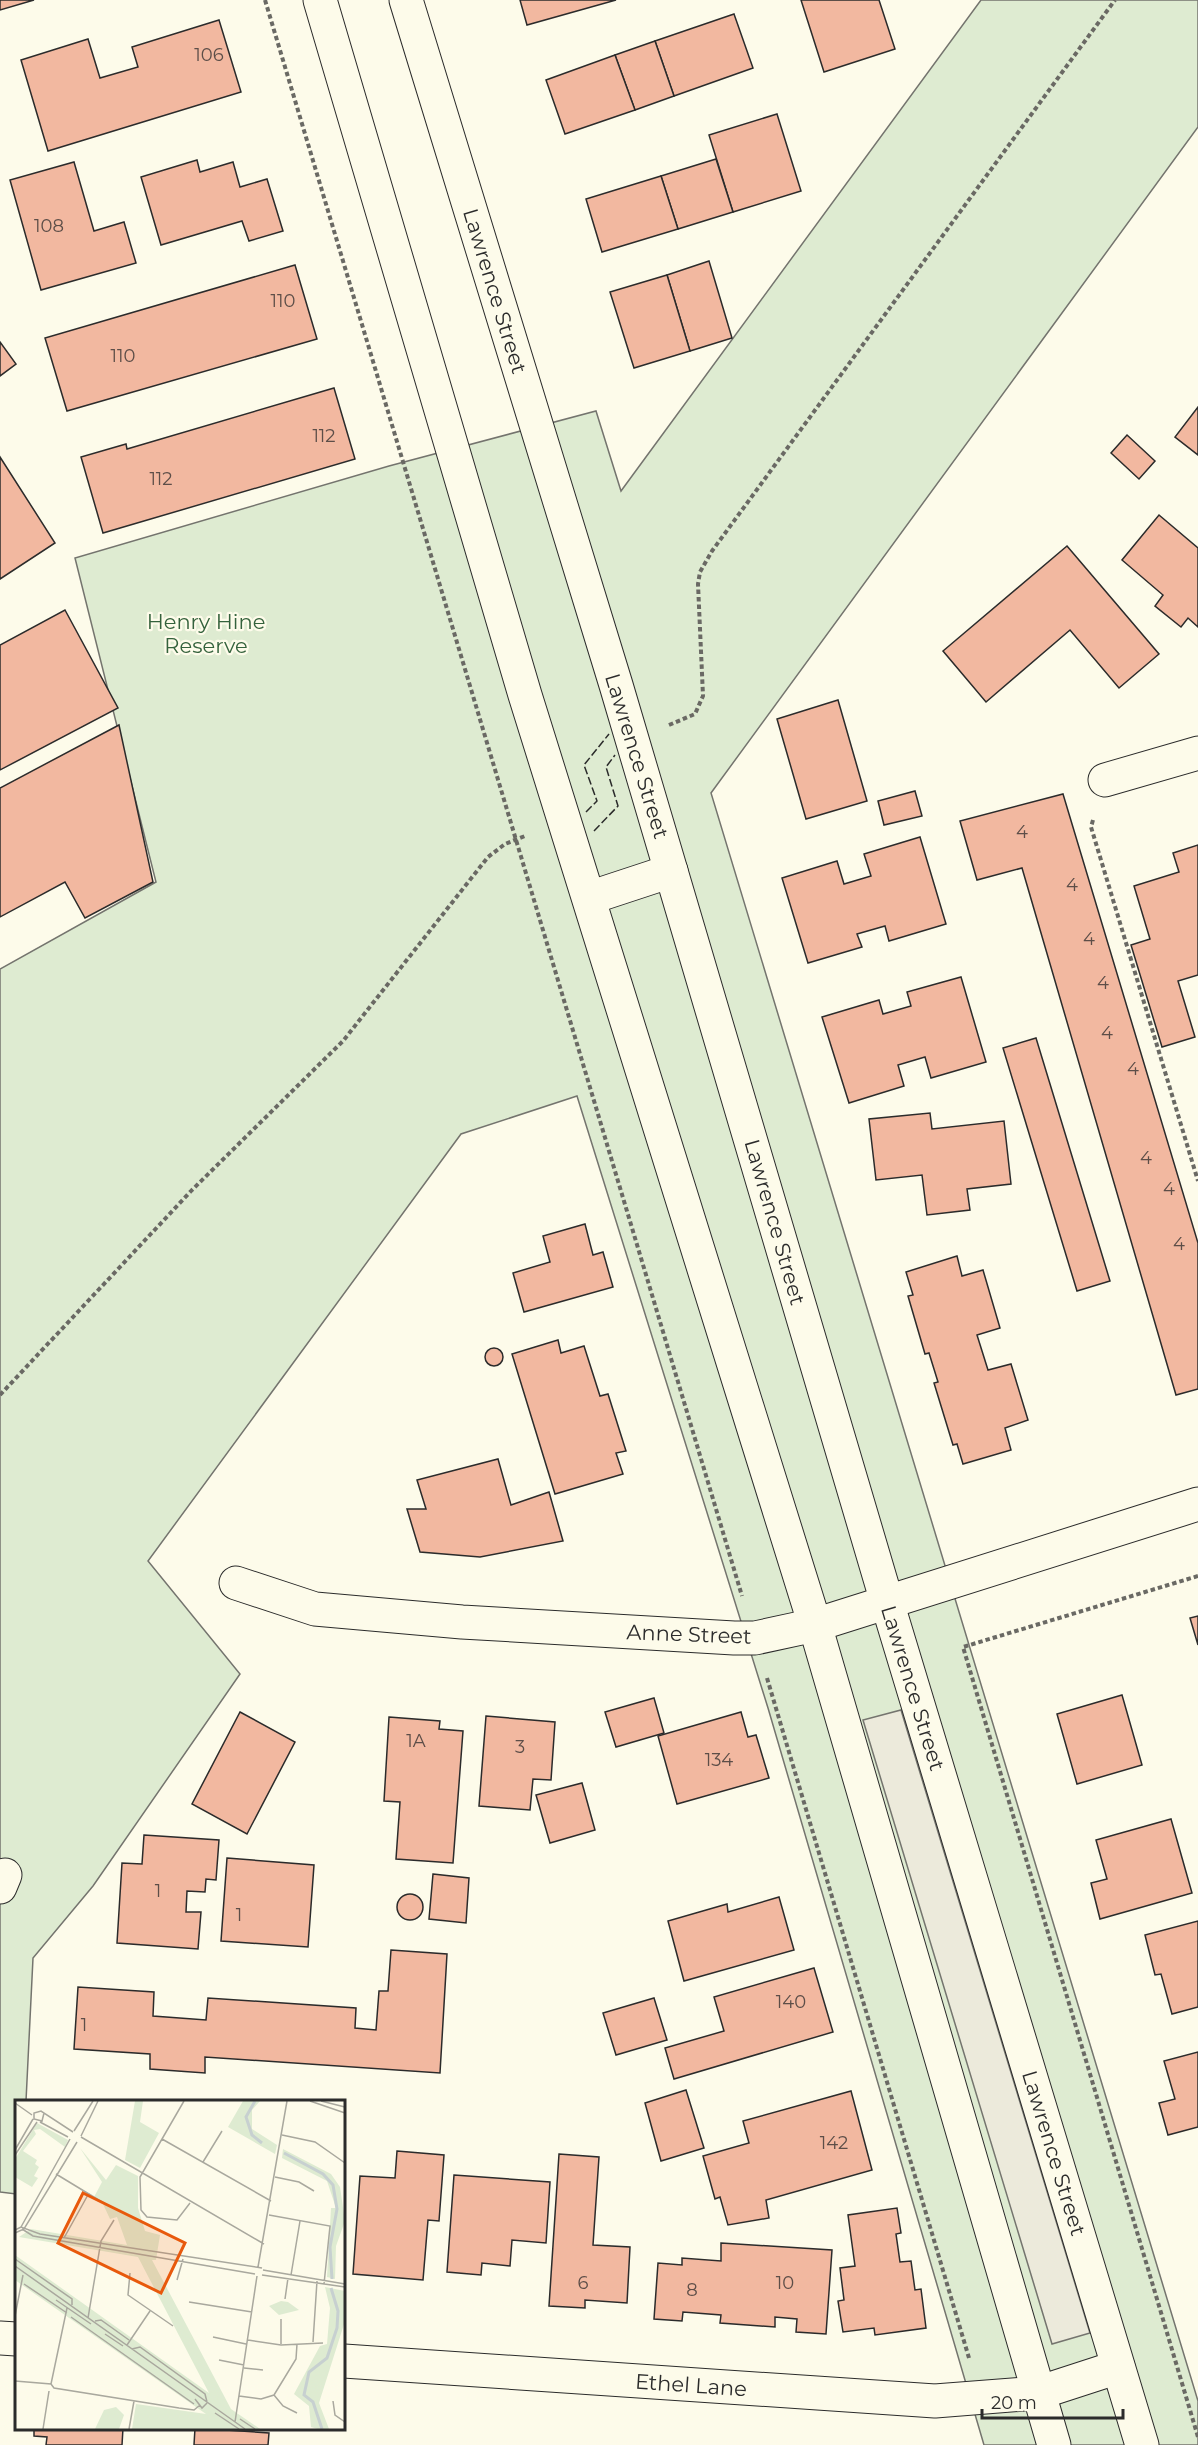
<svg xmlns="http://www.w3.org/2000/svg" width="1198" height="2445" font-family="Montserrat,sans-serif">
  <rect width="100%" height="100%" fill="#fdfbea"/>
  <polygon fill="#deebd1" stroke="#74746e" stroke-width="1.5" points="981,0 1198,0 1198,127 711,793 1198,2401 1198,2445 984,2445 768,1708 577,1096 461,1134 148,1561 240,1674 93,1886 33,1958 26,2101 16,2102 16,2194 0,2192 0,969 156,882 75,558 389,466 596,411 621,491"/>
  <polygon fill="#eceadb" stroke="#74746e" stroke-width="1.5" points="901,1710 1090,2333 1052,2344 863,1720"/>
  <g fill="#f2b8a0" stroke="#2b2b2b" stroke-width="1.5">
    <polygon points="0,0 34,0 0,10"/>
    <polygon points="520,0 616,0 527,25"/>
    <polygon points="801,0 879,0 895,49 824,72"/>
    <polygon points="734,14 753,68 674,96 655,41"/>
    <polygon points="219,20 241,92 48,151 21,60 88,39 100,78 138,67 132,47"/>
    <polygon points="655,41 674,96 635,110 615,55"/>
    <polygon points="615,55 635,110 565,134 546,80"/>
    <polygon points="777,114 801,191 733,212 709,135"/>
    <polygon points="716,159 733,212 678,229 661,176"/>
    <polygon points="197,160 200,172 233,162 240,187 267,179 283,231 249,241 242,221 161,245 141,177"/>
    <polygon points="74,162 94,231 124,222 136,263 41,290 10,180"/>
    <polygon points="661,176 678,229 602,252 586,199"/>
    <polygon points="709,261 732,338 690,351 667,275"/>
    <polygon points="295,265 317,339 67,411 45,338"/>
    <polygon points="667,275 690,351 634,368 610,292"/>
    <polygon points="0,342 16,364 0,376"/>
    <polygon points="334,388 355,459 103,533 81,457 126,444 127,449"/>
    <polygon points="1198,407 1198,455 1175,437"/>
    <polygon points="1127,435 1155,461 1139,479 1111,453"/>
    <polygon points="0,457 55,543 0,579"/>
    <polygon points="1159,515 1198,548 1198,627 1188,618 1181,627 1155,606 1163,595 1122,560"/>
    <polygon points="1067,546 1159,654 1119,688 1070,630 986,702 943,651"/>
    <polygon points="65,610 118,708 0,770 0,645"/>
    <polygon points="838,700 867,801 806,819 777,719"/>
    <polygon points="119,725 153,882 85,918 65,882 0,917 0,788"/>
    <polygon points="915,791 922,816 884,825 878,801"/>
    <polygon points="1063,794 1198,1243 1198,1389 1176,1395 1022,868 977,880 960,821"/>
    <polygon points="920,837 946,924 889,941 885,926 857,934 862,947 808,963 782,878 837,861 844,884 871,876 864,854"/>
    <polygon points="1198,845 1198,975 1178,981 1195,1037 1162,1047 1131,945 1150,939 1134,886 1179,872 1173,853"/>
    <polygon points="961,977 986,1062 931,1078 925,1057 898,1065 904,1086 849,1103 822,1017 879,1000 883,1014 911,1006 907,992"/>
    <polygon points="1036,1038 1110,1281 1077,1291 1003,1048"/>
    <polygon points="930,1113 932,1129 1004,1121 1011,1184 967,1189 970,1210 927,1215 922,1175 876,1180 869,1119"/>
    <polygon points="585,1224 593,1255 603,1252 613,1287 524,1312 513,1273 550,1262 543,1236"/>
    <polygon points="957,1256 962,1276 983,1270 1000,1328 977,1335 988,1370 1011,1364 1028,1420 1005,1428 1011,1450 963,1464 957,1444 953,1445 934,1383 938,1382 929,1353 925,1354 908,1296 913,1295 906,1272"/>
    <polygon points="558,1340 561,1353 584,1346 600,1396 608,1394 626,1451 616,1453 623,1474 555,1494 512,1354"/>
    <circle cx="494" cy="1357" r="9"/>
    <polygon points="498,1459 511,1505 549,1492 563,1541 480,1557 420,1552 407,1509 426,1509 417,1480"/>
    <polygon points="1198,1616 1198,1645 1190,1618"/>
    <polygon points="1122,1695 1142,1765 1077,1784 1057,1714"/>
    <polygon points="654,1698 664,1733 616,1747 605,1712"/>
    <polygon points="240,1712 295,1742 247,1834 192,1804"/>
    <polygon points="741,1712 748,1737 756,1735 769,1778 677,1804 658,1736"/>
    <polygon points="486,1716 555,1722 551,1780 533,1779 530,1810 479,1806"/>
    <polygon points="389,1717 440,1721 439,1729 463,1731 453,1863 396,1859 400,1802 384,1801"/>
    <polygon points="582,1783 595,1830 550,1843 536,1795"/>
    <polygon points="1171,1819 1192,1893 1100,1919 1091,1883 1107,1879 1096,1840"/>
    <polygon points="144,1835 219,1840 216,1880 206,1879 205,1892 187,1891 186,1912 201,1912 198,1949 117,1943 122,1863 142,1864"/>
    <polygon points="227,1858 314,1865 308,1947 221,1941"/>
    <polygon points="433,1874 469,1878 466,1923 429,1919"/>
    <circle cx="410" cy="1907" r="13"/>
    <polygon points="779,1897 794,1950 684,1981 668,1921 727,1904 728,1912"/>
    <polygon points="1198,1921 1198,2007 1172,2014 1161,1974 1155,1975 1145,1935"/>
    <polygon points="391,1950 447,1954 440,2073 205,2057 205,2073 150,2069 150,2054 74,2049 78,1987 154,1992 153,2016 206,2020 208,1998 356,2008 355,2028 376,2030 379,1991 388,1991"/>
    <polygon points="814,1968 833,2032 674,2079 665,2048 724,2031 714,1997"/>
    <polygon points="654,1998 667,2040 616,2055 603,2013"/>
    <polygon points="1198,2052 1198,2127 1168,2135 1159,2103 1175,2099 1164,2061"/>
    <polygon points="686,2090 704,2148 661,2161 645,2103"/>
    <polygon points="851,2091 872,2170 766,2200 769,2218 728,2225 720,2197 715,2199 703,2156 749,2143 743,2121"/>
    <polygon points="397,2151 444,2155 439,2221 428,2220 423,2280 353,2274 360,2176 395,2178"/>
    <polygon points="559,2154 599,2157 593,2245 630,2247 627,2303 585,2300 585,2308 549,2306"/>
    <polygon points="454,2175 550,2182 546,2243 512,2240 510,2266 482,2263 481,2275 447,2272"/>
    <polygon points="897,2208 901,2233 896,2234 900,2262 911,2261 915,2290 921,2289 926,2328 875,2335 874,2328 843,2332 838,2301 844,2300 840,2268 855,2266 848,2215"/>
    <polygon points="721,2243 832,2250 826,2334 796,2332 797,2319 775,2317 775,2327 720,2323 721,2315 683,2312 682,2321 654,2319 658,2263 682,2265 682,2258 721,2261"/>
    <polygon points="34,2428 123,2428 122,2445 46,2445 47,2437 34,2436"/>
    <polygon points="195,2428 269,2433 268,2445 194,2445"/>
  </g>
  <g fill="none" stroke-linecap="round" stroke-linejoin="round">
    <g stroke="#2b2b2b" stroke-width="35">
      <g id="minor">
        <polyline points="1105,780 1198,753"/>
        <polyline points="236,1583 315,1609 462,1622 734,1638 755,1638 815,1625 1198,1504"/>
        <polyline points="0,1887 5,1875"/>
        <polyline points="0,2338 16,2339"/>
        <polyline points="344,2361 935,2401 1038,2393"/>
      </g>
    </g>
    <g stroke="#2b2b2b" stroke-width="35">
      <g id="tertiary">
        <polyline points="320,0 525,695 815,1625 1054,2445"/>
        <polyline points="406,0 616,685 887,1602 1142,2445"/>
        <polyline points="589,898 671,871"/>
        <polyline points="1038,2393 1118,2367"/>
      </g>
    </g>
    <g stroke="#6a6964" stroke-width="4" stroke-dasharray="4.5 3" stroke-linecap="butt">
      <polyline points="265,0 742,1596"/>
      <polyline points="669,725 695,714 703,696 698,584 700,572 712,551 1115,0"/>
      <polyline points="1093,820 1091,827 1198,1181"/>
      <polyline points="0,1395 192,1190 343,1041 488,857 505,844 525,836"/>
      <polyline points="1198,1576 963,1647 1198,2437"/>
      <polyline points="767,1678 969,2358"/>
    </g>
    <use href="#minor" stroke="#fdfbea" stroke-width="33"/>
    <use href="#tertiary" stroke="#fdfbea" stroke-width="33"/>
    <g stroke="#2b2b2b" stroke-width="1.5" stroke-dasharray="8 3" stroke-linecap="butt">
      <polyline points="586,812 597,801 584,765 609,734"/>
      <polyline points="594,831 618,806 606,767 615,755"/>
    </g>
  </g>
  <g text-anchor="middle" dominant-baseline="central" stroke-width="4.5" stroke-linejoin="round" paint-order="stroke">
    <g font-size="18" fill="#5d4e48">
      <text x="209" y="55">106</text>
      <text x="49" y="226">108</text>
      <text x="283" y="301">110</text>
      <text x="123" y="356">110</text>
      <text x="324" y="436">112</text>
      <text x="161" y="479">112</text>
      <text x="1022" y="832">4</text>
      <text x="1072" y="885">4</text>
      <text x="1089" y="939">4</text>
      <text x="1103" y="983">4</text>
      <text x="1107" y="1033">4</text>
      <text x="1133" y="1069">4</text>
      <text x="1146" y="1158">4</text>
      <text x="1169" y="1189">4</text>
      <text x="1179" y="1244">4</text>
      <text x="416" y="1741">1A</text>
      <text x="520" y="1747">3</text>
      <text x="719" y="1760">134</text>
      <text x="158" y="1891">1</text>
      <text x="239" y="1915">1</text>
      <text x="791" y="2002">140</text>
      <text x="84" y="2025">1</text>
      <text x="834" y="2143">142</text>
      <text x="583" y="2283">6</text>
      <text x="785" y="2283">10</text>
      <text x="692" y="2290">8</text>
    </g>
    <g font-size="21" fill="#2b2b2b" stroke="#fdfbea">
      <text transform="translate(495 291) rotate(73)">Lawrence Street</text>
      <text transform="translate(637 756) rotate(73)">Lawrence Street</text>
      <text transform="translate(775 1222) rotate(74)">Lawrence Street</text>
      <text transform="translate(689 1634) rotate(2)">Anne Street</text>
      <text transform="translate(913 1688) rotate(73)">Lawrence Street</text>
      <text transform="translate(1054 2153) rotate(73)">Lawrence Street</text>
      <text transform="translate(691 2385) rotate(4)">Ethel Lane</text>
    </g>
    <g font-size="21" fill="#34623c" stroke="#fdfbea">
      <text x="206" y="621">Henry Hine<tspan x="206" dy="24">Reserve</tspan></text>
    </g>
  </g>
  <g transform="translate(15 2100)">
    <rect width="330" height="330" fill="#fdfbea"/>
    <path d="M120,1H128L125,22L144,33L125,68L110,60ZM228,1H245L237,10V29L262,45L260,54L213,27ZM22,23L53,40L50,47L25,29L19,30L21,34L8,51L22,60L20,64L24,67L19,76L23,78L17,87L0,77V59ZM65,48L91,80L101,65L123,76V108L130,131L145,135L141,160H137L216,309L245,329H117L121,304L191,314L0,180V155L194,293L123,157L4,137L16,129L112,145L102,117L95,119L88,104L78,99L87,82ZM268,49L316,74L325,87L330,121L321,146L320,179L312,177L316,108H321L312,81L267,58ZM310,187L330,191V221L304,303L314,329H303L296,327L294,306L279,294L305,246L312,244L315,208ZM266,201L273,202L284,210L264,215L254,206ZM101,307L109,315L104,329H80L89,310Z" fill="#deebd1"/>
    <path fill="none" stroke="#c7d0d0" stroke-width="3" d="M240,1L231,17L237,35L247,43M269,53L308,74L318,85L322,109L315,147L317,179M307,329L298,302L289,295L294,272L312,258L322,228L323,211L316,188"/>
    <path fill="none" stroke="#a9a89e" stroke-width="1.5" d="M169,1L125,77L126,110L132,117L162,120L175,103M295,1L330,13M306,1L330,7M0,3L17,15M29,13L27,21L19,19V13L26,11L58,32M25,22L53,37M59,31L78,1M267,35L300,42L330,63M66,36L83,1M66,37L249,144M147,39L256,101M0,50L18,19M0,55L22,22M188,62L207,31M41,74L92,105M260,77L284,82L299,91M254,115L315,126L309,184M6,127L55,39M7,129L18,136L240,174M0,130L6,127L25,134L247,168M0,133L9,129L62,42M49,138L74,93M0,159L57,199V205M0,166L230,329M243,167L272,1M248,170L330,184M115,173L113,195L158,226M247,175L330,187M276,175L285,121M162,180L168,159M9,184L52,213M270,199L273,178M41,200L76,224M174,202L237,212M0,216L8,175M56,217L179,304M73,218L86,141L99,120M266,219V244M80,221L86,220L114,240M90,234L108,246M198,237L231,244M233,240L266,245L308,243M298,242L302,181M112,245L135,211M117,249L125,247L190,294L192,302M204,260L229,265M229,268L248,270M0,281L36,284L39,288L164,308L179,310L185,305M36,284L52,208M259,295L268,306L282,313M224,296L246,299L259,295L281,259L282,244M180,299L187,308L192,303M318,301L320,315L330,322M200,313L224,329M225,319L240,329M220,322L242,176M28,329L34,291M114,329L119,301"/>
    <path fill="#e8590c" fill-opacity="0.15" stroke="#e8590c" stroke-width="3" d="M68,93L170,143L146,193L43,143Z"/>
    <rect width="330" height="330" fill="none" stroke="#2b2b2b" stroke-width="3"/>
  </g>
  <path d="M982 2409v9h141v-9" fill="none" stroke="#2b2b2b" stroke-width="3"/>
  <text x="991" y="2409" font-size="18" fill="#2b2b2b" stroke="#fdfbea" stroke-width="4.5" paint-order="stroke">20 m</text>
</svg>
